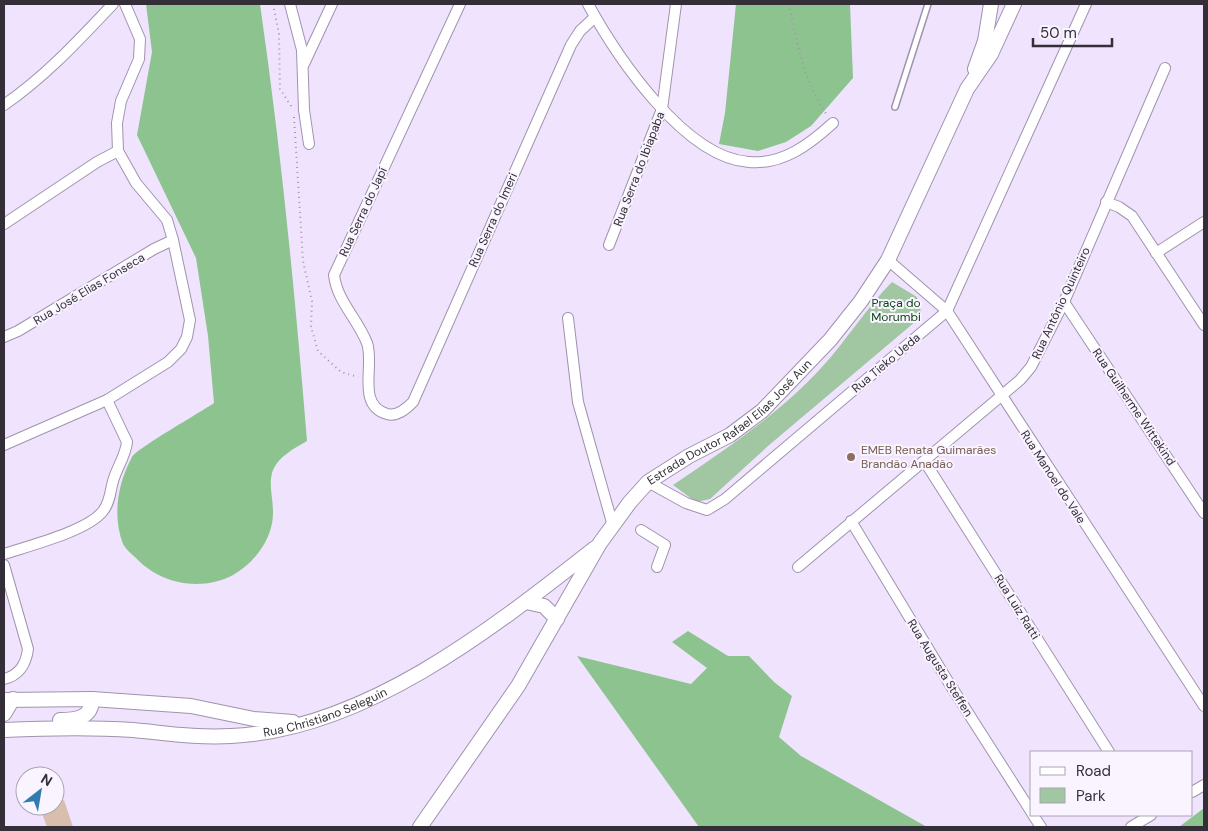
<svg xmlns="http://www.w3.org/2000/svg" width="1208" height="831" font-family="'DM Sans',sans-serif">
  <rect width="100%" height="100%" fill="#f0e3fe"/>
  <path fill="#a1c6a2" d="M892,282L917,297L922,316L768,446L710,499L696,502L673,485C725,450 779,414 822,367C847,340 866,308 892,282Z"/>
  <g fill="#8dc38f">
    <path d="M146,4H260C281,149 295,294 307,441C295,448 279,456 273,470C268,483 273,498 273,511C274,537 255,563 233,575C201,592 160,584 136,558C131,554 126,549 123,544C112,515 118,483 132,457C136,449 201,412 214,403L208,336L196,258L137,135L152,52Z"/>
    <polygon points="736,4 850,4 853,78 811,126 786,142 758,151 719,144 725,113"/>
    <polygon points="688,631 728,656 749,656 774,682 792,696 779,737 801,756 927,827 699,827 577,656 691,684 707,668 672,642"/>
    <polygon points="1204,808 1204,827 1179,827"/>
  </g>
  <polygon fill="#dabead" points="64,800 73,827 47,827 40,808 55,806 55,803"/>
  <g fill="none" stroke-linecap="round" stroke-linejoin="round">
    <g stroke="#a093ad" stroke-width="8">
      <polyline id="lane" points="895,107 928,4"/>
    </g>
    <g stroke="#a093ad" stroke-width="12">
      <g id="street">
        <polyline points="290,4 302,50 304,110 309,144"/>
        <path d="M460,4L334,275C337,301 357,318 367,343C375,365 356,405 387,414C397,417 406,409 413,402L571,45L580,31L595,17"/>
        <path d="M588,4C616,55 684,158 749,162C783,165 810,144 833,123"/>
        <polyline points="304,64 332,4"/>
        <path d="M4,105C45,77 79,40 113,4"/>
        <polyline points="1106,202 1119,207 1132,216 1204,325"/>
        <polyline points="4,224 97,162 118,151"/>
        <polyline points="609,245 662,109 676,4"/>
        <polyline points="1156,253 1204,222"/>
        <polyline points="888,260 947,311 1204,706"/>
        <polyline points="1064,302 1204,513"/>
        <polyline points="568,318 578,402 613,526"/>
        <polyline points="4,337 18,331 154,249 173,240"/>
        <polyline points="4,445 107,400 168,362 181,349 187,337 190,320 173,240 167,220 136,183 118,151 117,123 121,101 139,59 140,39 125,4"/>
        <polyline points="925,462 1109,752"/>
        <polyline points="648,482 686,503 707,510 725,499 947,311 1086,4"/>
        <polyline points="851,521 949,683 1032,813"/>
        <polyline points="641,530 665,545 657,567"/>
        <path d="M4,554C28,546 88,531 103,511C111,501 110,489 114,478C118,466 126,454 127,442L107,400"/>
        <path d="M4,565L28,649C26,664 20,675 4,679"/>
        <polyline points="798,567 1020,380 1031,367 1064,302 1165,68"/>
        <polyline points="1192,792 1204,785"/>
        <polyline points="1033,815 1041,827"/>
        <polyline points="1131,827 1151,815"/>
      </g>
    </g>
    <g stroke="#a093ad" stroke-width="16">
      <g id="secondary">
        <polyline points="975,69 985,41 991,4"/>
        <polyline points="526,602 544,606 557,619"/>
        <polyline points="4,700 92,699 191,706 254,719 293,722"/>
        <polyline points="4,714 13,699"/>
        <path d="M60,720C76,720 92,718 92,699"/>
        <path id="s1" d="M4,730C46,728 90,727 133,730C166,733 196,738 231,736C365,730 493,628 595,548"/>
        <path id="s2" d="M420,827L518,686L600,543L630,502L648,482L689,456L730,435L762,411L830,340L861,301L888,260L967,89L991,54L1014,4"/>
      </g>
    </g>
    <g stroke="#a197ab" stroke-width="2" stroke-dasharray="1 4" stroke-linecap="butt">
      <polyline points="273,4 279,34 280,89 293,109"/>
      <path d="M789,4C796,41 805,84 827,115"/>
      <polyline points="294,117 303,261 312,301 311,327 318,351 341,372 358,377"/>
    </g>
    <use href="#lane" stroke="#fff" stroke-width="5"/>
    <use href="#street" stroke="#fff" stroke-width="10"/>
    <use href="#secondary" stroke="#fff" stroke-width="14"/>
  </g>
  <circle fill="#8d6e63" stroke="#f9f4ff" stroke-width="2" cx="851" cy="457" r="5"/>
  <g text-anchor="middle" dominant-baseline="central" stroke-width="4" stroke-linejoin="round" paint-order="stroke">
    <g font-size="12" fill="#332e38" stroke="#f9f4ff">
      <text transform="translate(639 169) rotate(-69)">Rua Serra do Ibiapaba</text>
      <text transform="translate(363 212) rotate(-65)">Rua Serra do Japí</text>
      <text transform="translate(493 220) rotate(-66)">Rua Serra do Imeri</text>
      <text transform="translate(89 289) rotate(-31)">Rua José Elias Fonseca</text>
      <text transform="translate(1061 303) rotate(-65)">Rua Antônio Quinteiro</text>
      <text transform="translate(886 363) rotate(-40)">Rua Tieko Ueda</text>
      <text transform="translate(1134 407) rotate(56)">Rua Guilherme Wittekind</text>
      <text stroke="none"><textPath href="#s2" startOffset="516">Estrada Doutor Rafael Elias José Aun</textPath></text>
      <text transform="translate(1053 477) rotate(57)">Rua Manoel do Vale</text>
      <text transform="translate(1017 607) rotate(58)">Rua Luiz Ratti</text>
      <text transform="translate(940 668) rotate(58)">Rua Augusta Steffen</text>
      <text stroke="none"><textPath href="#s1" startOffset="325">Rua Christiano Seleguin</textPath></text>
    </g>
    <g font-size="12" fill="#0a4514" stroke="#f9f4ff">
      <text x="896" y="303">Praça do<tspan x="896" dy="14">Morumbi</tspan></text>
    </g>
    <g font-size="12" fill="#785e54" stroke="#f9f4ff" text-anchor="start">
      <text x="861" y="450">EMEB Renata Guimarães<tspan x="861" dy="14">Brandão Anadão</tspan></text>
    </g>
  </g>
  <rect width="1208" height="831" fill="none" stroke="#332e38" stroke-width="10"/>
  <rect x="1030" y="751" width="162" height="65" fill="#f9f4ff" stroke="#aaa5af"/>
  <rect x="1040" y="767" width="25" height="8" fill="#ffffff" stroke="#aaa5af"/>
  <text x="1076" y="776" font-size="15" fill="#332e38">Road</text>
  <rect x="1040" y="788" width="25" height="15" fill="#a1c6a2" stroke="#aaa5af"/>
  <text x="1076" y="801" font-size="15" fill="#332e38">Park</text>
  <g transform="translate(40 791) rotate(31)"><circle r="24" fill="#f9f4ff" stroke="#aaa5af"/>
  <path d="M0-4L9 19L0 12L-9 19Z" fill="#317aae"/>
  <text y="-8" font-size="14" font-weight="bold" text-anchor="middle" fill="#332e38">N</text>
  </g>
  <path d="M1033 38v8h79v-8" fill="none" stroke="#332e38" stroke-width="2.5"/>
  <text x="1040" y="38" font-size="15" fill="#332e38" stroke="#f9f4ff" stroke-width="4" paint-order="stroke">50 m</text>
</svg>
